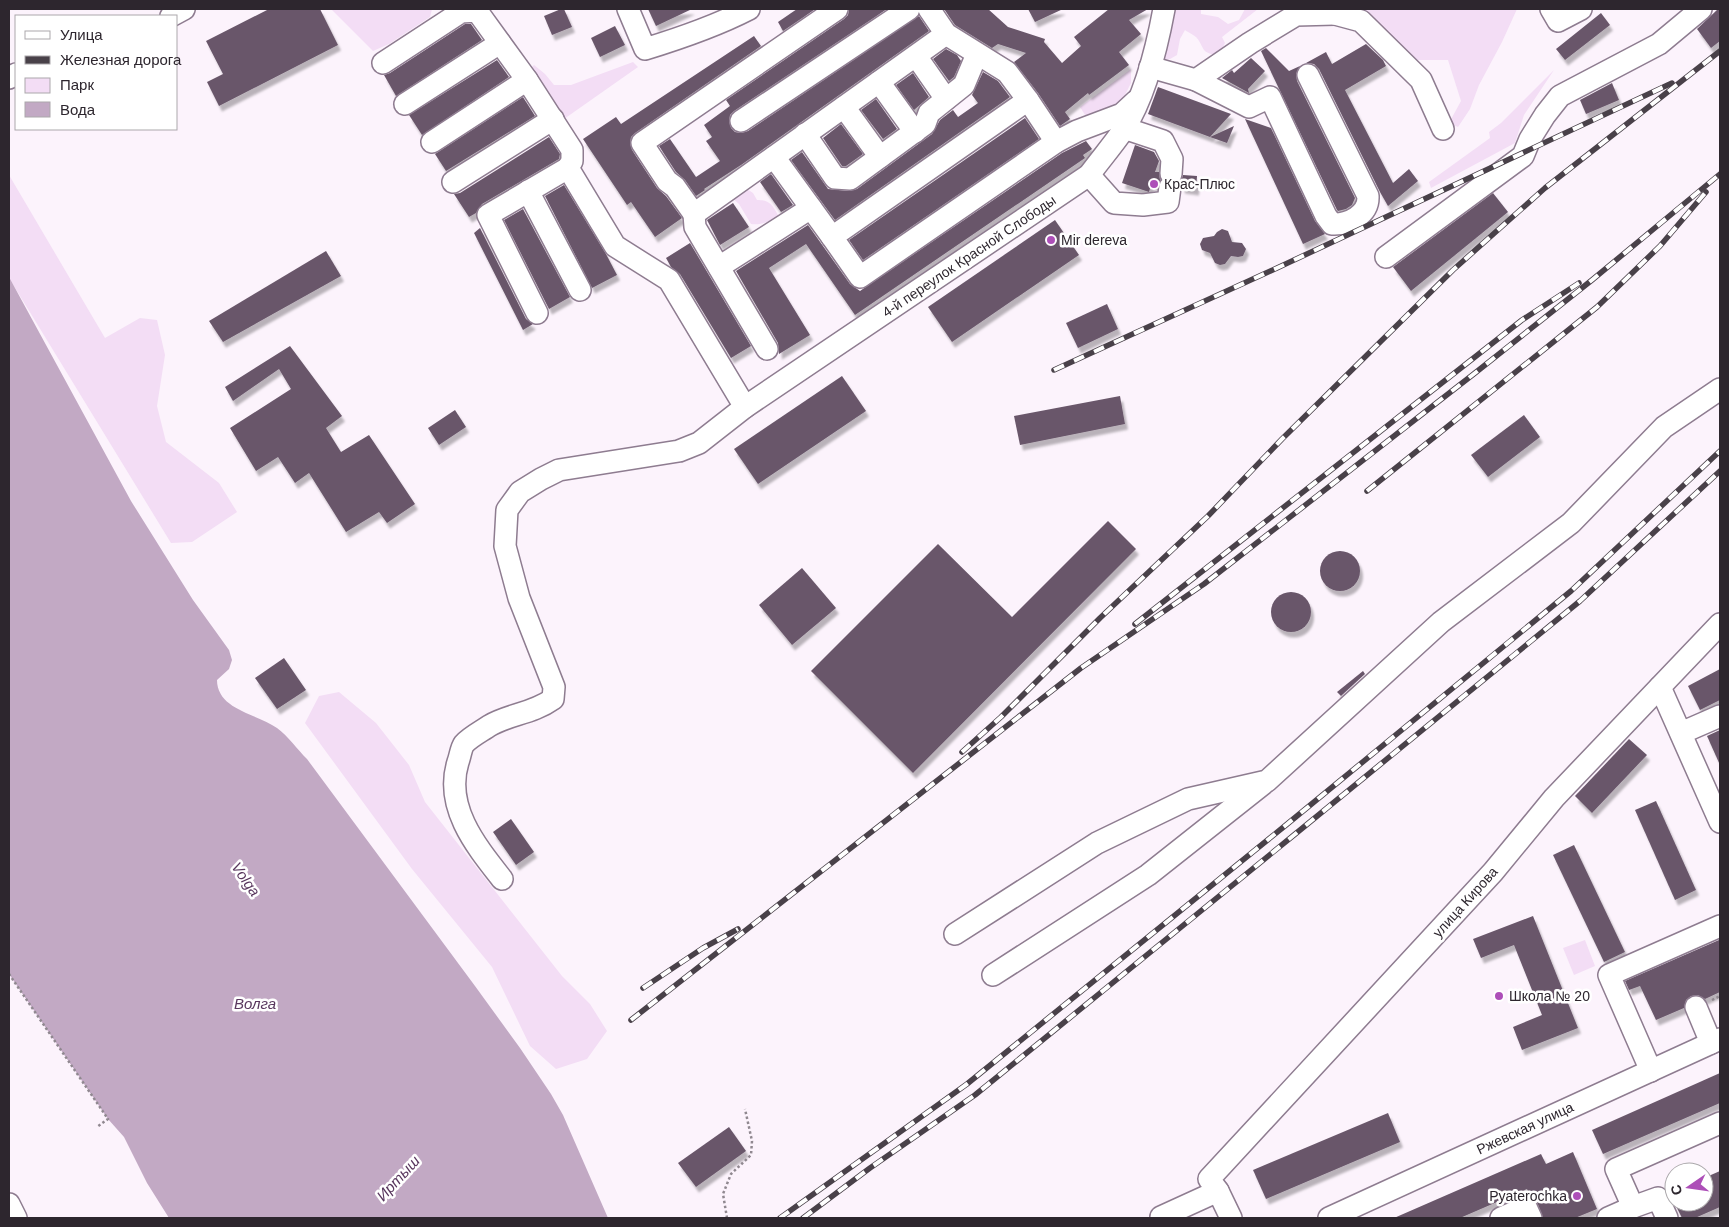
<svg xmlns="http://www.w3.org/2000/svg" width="1729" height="1227" font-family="Arial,sans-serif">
  <defs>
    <filter id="shadow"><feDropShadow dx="3" dy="5.5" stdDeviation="1" flood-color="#0004"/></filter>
  </defs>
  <rect width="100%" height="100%" fill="#fcf3fc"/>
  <g fill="#f3ddf5">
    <polygon points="331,9 432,9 430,17 389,44 373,51"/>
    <path d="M1175,9H1201V14L1218,17L1228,24L1239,20L1245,9H1258L1222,37L1225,43L1222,49L1214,55C1202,51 1205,51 1199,41C1197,36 1189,33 1185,30L1180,39L1177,55L1170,59L1163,60Z"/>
    <polygon points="1357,9 1517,9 1502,42 1479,85 1470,109 1458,127 1449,123 1461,101 1448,60 1408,60 1354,11"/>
    <polygon points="633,62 638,67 564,119 531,68 534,65 545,74 554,85 571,85"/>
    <polygon points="1131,69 1131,83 1120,105 1089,121 1080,107"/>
    <polygon points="1554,70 1524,115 1515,143 1431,188 1429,182 1490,138 1489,132 1501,123"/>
    <polygon points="9,175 105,338 140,318 157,320 165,355 157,406 166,442 219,483 237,512 192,542 171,543 9,278"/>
    <path d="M744,187L753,193L757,200C769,200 772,204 778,215C769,222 762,225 751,224L739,204L731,197Z"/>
    <polygon points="339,692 376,723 409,765 425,802 562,976 590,1004 607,1031 587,1059 556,1069 530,1046 492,967 412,869 305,723 319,696"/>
    <polygon points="1585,940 1595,966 1574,975 1563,948"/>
  </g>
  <path fill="#c2a9c4" d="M9,277L131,501L193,600L229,650L232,660L229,669L217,680C217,710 258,714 277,728C288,736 297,749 307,759L475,986L520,1048L551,1094L563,1115L608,1218H169L147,1183L124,1137L108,1119L9,974Z"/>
  <g fill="#69576a" filter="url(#shadow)">
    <polygon points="269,9 320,9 338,45 219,106 207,82 223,74 206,41"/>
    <polygon points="561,9 564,9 572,27 552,35 544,16"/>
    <polygon points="648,9 692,9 656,26"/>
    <polygon points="797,9 814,10 783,31 778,22"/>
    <polygon points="849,9 887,9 734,111 730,115 729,121 731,128 735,132 741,133 748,131 919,16 929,31 741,165 704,189 705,190 696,196 685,180 676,172 659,146 670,139 696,177 720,161 706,141 712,137 704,125 730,106 726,100 844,19 848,15"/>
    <polygon points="944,9 988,9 1008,27 1045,39 1044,42 1062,63 1081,46 1074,37 1109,9 1148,9 1129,20 1141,34 1119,52 1129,65 1089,95 1088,93 1065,112 1070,119 1060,126 1038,93 1014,62 1026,53 998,44 992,48 955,25"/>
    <polygon points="1028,9 1063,9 1035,22"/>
    <polygon points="1718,9 1720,9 1720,41 1711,48 1697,29"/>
    <polygon points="1601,13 1610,25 1565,60 1556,49"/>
    <polygon points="465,24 471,24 482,40 396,96 384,75 390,73"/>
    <polygon points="615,26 625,45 600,57 591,38"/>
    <polygon points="754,36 761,46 635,133 631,137 630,143 632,150 657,188 666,196 682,218 655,237 631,202 627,205 583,139 616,117 621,124"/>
    <polygon points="1366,44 1383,60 1386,66 1345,90 1393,183 1409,169 1418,181 1388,206 1380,192 1319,69 1314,64 1306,63 1326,52 1332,64"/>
    <polygon points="1266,48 1289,71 1300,66 1296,74 1297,81 1355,198 1352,205 1346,209 1338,211 1337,210 1261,51"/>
    <polygon points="946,49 957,55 961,61 954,77 949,81 933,59"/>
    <polygon points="1251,58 1265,71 1248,89 1249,93 1222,78 1232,70 1234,73"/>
    <polygon points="497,60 509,77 422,135 409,115"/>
    <polygon points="983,72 998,81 1010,97 835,220 791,160 802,152 828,189 849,191 857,189 932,134 940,120 953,110 958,117 978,103 972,95"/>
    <polygon points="913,73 929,97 914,110 896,85"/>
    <polygon points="1612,83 1619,100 1586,114 1580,100"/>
    <polygon points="1158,87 1231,114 1210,137 1148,114"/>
    <polygon points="523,97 535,116 446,171 435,154"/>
    <polygon points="876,99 897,129 883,139 861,110"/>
    <polygon points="1025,118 1039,139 863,260 849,240"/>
    <polygon points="1245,119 1271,128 1315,221 1325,234 1303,244"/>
    <polygon points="841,124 863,154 846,166 842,166 823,138"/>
    <polygon points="1234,126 1227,143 1210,137"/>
    <polygon points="549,137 560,154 559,159 482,204 476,213 469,217 454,194 460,193"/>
    <polygon points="1086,141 1092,149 1083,155 1085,158 855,315 806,244 769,268 810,335 779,354 778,343 736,271 808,225 850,284 860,291 1062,153"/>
    <polygon points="1135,145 1154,152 1159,161 1155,172 1159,172 1160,180 1158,186 1151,185 1149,192 1122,183"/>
    <polygon points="771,174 793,205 781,212 760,182"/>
    <polygon points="1183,175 1197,176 1196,190 1182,188 1181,181"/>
    <polygon points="564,185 606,254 617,275 592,288 545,196"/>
    <polygon points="1493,193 1508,212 1411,291 1393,267"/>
    <polygon points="733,203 749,227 720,245 707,220"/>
    <polygon points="523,209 570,297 549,309 504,220"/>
    <polygon points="1055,220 1079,255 952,342 928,307"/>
    <polygon points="480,228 526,319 533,324 523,330 474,233"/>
    <polygon points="1222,229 1228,231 1232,242 1242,243 1246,249 1243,256 1238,257 1231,256 1225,264 1220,265 1215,263 1210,253 1202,250 1200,244 1203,238 1214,236 1217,232"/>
    <polygon points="690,243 751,346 731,358 680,274 671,267 666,258"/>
    <polygon points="326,251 341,276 223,342 209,321"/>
    <polygon points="1107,304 1118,329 1078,348 1066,323"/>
    <polygon points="290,346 342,416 326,428 341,452 369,435 415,504 387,523 379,512 346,532 309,473 295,483 278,457 256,471 230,428 291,389 279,369 233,401 225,387"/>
    <polygon points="842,376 866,411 758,484 734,449"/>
    <polygon points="1120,396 1125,424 1020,445 1014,416"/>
    <polygon points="455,410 466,427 439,445 428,428"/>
    <polygon points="1524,415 1540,437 1488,477 1471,455"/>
    <polygon points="1108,521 1136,549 913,773 811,671 938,544 1012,617"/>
    <circle cx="1340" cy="571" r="20"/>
    <polygon points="802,568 836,608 792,645 759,605"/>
    <circle cx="1291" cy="612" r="20"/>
    <polygon points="284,658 306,690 277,709 255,678"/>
    <polygon points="1720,669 1720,700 1700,710 1688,686"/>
    <polygon points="1363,671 1365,674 1341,696 1337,692"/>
    <polygon points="1720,730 1720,765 1707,736"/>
    <polygon points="1629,739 1647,755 1592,813 1575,796"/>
    <polygon points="1656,801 1696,890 1675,900 1635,810"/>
    <polygon points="511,819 534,852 516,865 493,832"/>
    <polygon points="1574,845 1625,952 1604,962 1553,855"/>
    <polygon points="1533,916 1578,1028 1522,1050 1513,1027 1542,1015 1514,945 1481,958 1473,939"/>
    <polygon points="1719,940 1720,944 1720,992 1705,999 1698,995 1691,996 1686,1000 1684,1008 1656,1020 1640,986 1629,990 1625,981"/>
    <polygon points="1720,1073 1720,1103 1603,1154 1592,1130"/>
    <polygon points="1388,1113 1400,1142 1266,1199 1253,1170"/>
    <polygon points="729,1127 746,1151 696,1187 678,1163"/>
    <polygon points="1573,1152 1597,1209 1575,1218 1543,1218 1537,1202 1530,1196 1527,1189 1460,1218 1394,1218 1541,1154 1546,1164"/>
    <polygon points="1720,1171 1720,1207 1695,1218 1682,1218 1674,1202 1704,1202 1704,1178"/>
  </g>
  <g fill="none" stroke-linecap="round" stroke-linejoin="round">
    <g stroke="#8e7c90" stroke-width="24">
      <g id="minor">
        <path d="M628,9L645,49C681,38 716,26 749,9"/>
        <polyline points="837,9 642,143 667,181 675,187 694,214 946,34"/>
        <polyline points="929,9 946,34 1007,72 1028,100 1056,142"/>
        <polyline points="1551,9 1558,21 1581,9"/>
        <polyline points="1335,14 1361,21 1421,80 1443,129"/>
        <polyline points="171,16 184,9"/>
        <polyline points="916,56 946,99"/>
        <polyline points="383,63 461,12 477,11 527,80 572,150 572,161 568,168 615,246 669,280 745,407"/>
        <polyline points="1150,67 1196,80 1250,43 1296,15 1335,14 1342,9"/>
        <polyline points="9,78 16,74"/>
        <path d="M1196,80L1249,107L1270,97L1326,216L1332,224C1348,225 1369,215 1368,196L1308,75"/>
        <polyline points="879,82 915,132"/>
        <polyline points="1028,100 832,237 860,277 1056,142 1077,131 1122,114 1136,101"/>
        <polyline points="405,104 500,43"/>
        <polyline points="844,107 880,157"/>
        <polyline points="741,121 909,9"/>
        <polyline points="1124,128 1163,141 1172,159 1171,174"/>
        <polyline points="805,134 835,178 850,179 925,124 929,113 964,85 977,54"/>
        <polyline points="432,142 527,80"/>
        <polyline points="774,157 832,237"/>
        <polyline points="1089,175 1114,203 1143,205 1168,202 1170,187"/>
        <polyline points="453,182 553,119"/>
        <polyline points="528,191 580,290"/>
        <polyline points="694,214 695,227 767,349"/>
        <polyline points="1386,257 1523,156 1530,139 1545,115 1560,96 1659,44 1701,9"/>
        <polyline points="719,267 811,208"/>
        <polyline points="537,313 488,215 568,168"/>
        <polyline points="1660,687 1720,822"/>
        <polyline points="1681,733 1720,716"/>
        <path d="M502,879C476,846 444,807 458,762C460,757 461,748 464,744C470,737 482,731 489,726C509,714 532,714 553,699L554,687L519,598L505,546L507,510L520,492L541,479L559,470L679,451L699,443L745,407L1089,175C1100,160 1113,145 1124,129C1145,96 1157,47 1164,9"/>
        <polyline points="955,934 1097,843 1188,799 1267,781 1441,622 1571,523 1664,427 1720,389"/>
        <polyline points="993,975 1148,875 1263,784"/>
        <polyline points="1696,1007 1711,1043"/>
        <polyline points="1651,1071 1609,975 1720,926"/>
        <polyline points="9,1204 16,1218"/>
        <polyline points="1633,1207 1658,1198 1667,1218"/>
        <polyline points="1162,1218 1161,1217 1218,1191"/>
        <polyline points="1231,1218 1218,1191 1209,1179 1493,872 1554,798 1720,624"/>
        <polyline points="1329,1218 1720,1039"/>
        <polyline points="1501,1218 1526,1207 1531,1218"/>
        <polyline points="1608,1218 1633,1207 1616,1169 1720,1123"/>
      </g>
    </g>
    <g stroke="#908890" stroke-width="2.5" stroke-dasharray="2.5 2.5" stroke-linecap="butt">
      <polyline points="9,974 108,1119 97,1127"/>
      <polyline points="1712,1000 1720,996"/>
      <polyline points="727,1218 723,1194 731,1174 751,1155 752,1141 745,1109"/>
    </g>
    <use href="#minor" stroke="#fff" stroke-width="21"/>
    <g stroke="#494149" stroke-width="5.5">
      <g id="rail">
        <polyline points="1054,370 1277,268 1672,83"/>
        <polyline points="1367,491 1597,307 1660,246 1706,192"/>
        <polyline points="1135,624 1522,320 1579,283"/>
        <polyline points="962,752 1001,717 1100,618 1208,516 1282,439 1453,270 1545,188 1720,51"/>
        <polyline points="643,988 703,948 738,929"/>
        <polyline points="631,1020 1081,668 1204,584 1475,373 1592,280 1720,174"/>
        <polyline points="780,1218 967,1084 1286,825 1571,591 1720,451"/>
        <polyline points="803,1218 870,1168 975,1095 1294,835 1580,601 1720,471"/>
      </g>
    </g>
    <use href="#rail" stroke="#fff" stroke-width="4" stroke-dasharray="11" stroke-linecap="butt"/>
  </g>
  <g fill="#ad4fb8" stroke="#fff" stroke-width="2">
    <circle cx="1154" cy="184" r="5"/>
    <circle cx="1051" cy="240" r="5"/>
    <circle cx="1499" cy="996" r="5"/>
    <circle cx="1577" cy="1196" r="5"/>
  </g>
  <g text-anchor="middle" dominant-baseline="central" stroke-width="5" stroke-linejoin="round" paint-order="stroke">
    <g font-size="14" fill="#2d262e" stroke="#fff" text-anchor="start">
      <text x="1164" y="184">Крас-Плюс</text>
      <text x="1061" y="240">Mir dereva</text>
      <text x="1509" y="996">Школа № 20</text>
      <text x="1567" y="1196" text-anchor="end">Pyaterochka</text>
    </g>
    <g font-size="14" fill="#2d262e" stroke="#fff">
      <text transform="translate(969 256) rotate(-34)">4-й переулок Красной Слободы</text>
      <text transform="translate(1465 902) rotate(-48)">улица Кирова</text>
      <text transform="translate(1525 1128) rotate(-25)">Ржевская улица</text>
    </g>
    <g font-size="15" font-style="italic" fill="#59375e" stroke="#fff">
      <text transform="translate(246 879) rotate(55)">Volga</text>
      <text x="255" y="1003">Волга</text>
      <text transform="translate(398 1178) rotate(-47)">Иртыш</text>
    </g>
  </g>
  <rect width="1729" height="1227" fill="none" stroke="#2d262e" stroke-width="20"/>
  <rect x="15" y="15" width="162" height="115" fill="#ffffff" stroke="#aba8ab"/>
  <rect x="25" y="31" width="25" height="8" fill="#ffffff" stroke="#aba8ab"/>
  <text x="60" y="40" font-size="15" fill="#2d262e">Улица</text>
  <rect x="25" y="56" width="25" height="8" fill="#494149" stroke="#aba8ab"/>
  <text x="60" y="65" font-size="15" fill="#2d262e">Железная дорога</text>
  <rect x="25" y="78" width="25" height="15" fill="#f3ddf5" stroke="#aba8ab"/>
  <text x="60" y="90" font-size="15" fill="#2d262e">Парк</text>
  <rect x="25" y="102" width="25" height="15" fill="#c2a9c4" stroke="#aba8ab"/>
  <text x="60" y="115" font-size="15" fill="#2d262e">Вода</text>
  <g transform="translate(1689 1187) rotate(257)"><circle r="24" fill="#ffffff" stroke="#aba8ab"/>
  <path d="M0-4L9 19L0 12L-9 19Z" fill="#ad4fb8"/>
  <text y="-8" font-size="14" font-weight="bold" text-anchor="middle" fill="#2d262e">С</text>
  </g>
</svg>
